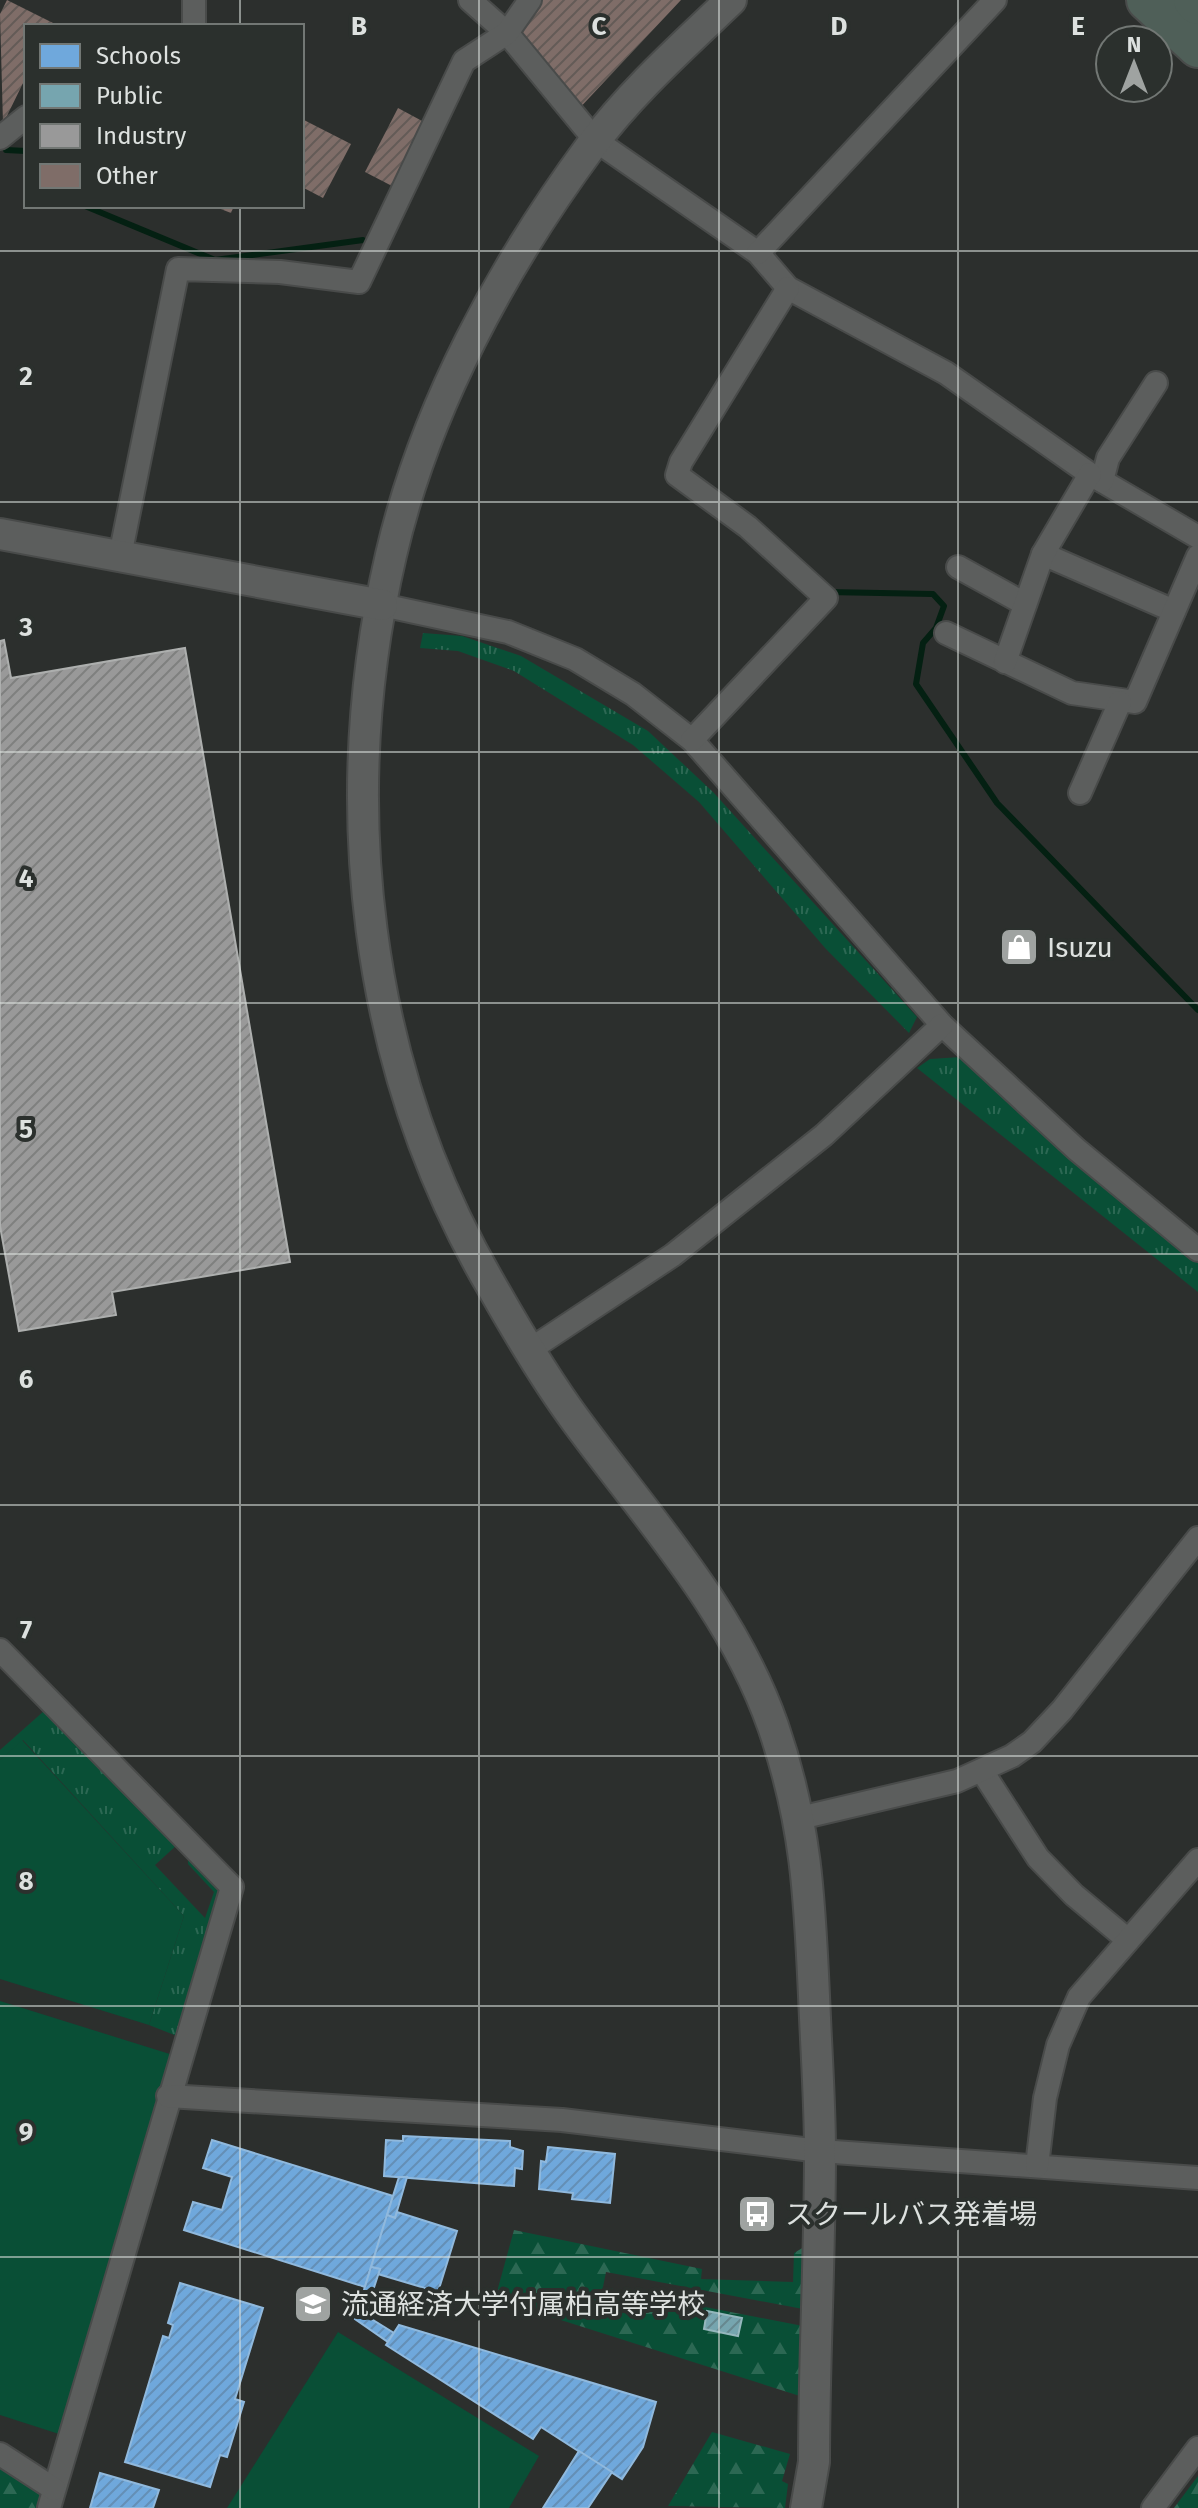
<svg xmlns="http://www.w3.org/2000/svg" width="1198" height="2508" font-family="'Fira Sans','Noto Sans JP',sans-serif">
  <defs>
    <pattern id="grass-tufts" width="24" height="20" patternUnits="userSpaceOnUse" patternTransform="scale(2)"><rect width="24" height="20" fill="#094f36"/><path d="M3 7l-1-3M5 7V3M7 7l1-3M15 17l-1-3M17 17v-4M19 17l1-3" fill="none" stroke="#2c6853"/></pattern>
    <pattern id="forest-firs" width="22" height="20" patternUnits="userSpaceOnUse" patternTransform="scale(2)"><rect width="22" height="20" fill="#094f36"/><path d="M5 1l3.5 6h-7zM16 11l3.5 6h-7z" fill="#2c6853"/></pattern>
    <pattern id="schools-hatch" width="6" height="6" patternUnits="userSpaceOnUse" patternTransform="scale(2)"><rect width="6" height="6" fill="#6fa8dc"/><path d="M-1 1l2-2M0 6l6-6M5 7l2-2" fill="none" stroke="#648fb6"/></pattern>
    <pattern id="public-hatch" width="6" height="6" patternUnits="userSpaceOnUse" patternTransform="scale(2)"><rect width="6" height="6" fill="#76a5af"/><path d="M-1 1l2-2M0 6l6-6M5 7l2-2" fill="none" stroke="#66888f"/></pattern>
    <pattern id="industry-hatch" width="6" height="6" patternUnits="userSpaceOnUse" patternTransform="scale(2)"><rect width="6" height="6" fill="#999"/><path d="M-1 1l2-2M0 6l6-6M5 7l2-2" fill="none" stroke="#7f807f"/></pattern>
    <pattern id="building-hatch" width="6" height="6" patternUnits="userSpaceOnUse" patternTransform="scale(2)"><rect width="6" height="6" fill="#7f6d68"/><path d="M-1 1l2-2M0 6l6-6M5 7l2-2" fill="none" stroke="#645b57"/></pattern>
  </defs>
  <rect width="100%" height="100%" fill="#2c2f2d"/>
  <g fill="url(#grass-tufts)">
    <polygon points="423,633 462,636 521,656 648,731 713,792 917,1017 909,1033 826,949 699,802 633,745 514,671 458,651 420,648"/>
    <polygon points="961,1057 1036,1128 1198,1261 1198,1292 917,1068 930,1059"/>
    <polygon points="44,1711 178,1844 155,1865 205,1918 214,1892 188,1864 188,1859 191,1857 226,1890 182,2038 149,2025 184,1916 23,1740 0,1760 0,1750"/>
  </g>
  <g fill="url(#forest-firs)">
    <polygon points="514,2230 702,2269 701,2279 793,2282 794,2253 804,2247 803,2309 606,2272 603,2287 803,2326 803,2397 495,2299"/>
    <polygon points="712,2432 790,2454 782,2481 788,2484 785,2508 668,2506"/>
    <polygon points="0,2461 46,2494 42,2508 0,2508"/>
    <polygon points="1198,2476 1198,2508 1174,2508"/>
  </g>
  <g fill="#094f36">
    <polygon points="22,1740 184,1916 149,2025 0,1979 0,1760"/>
    <polygon points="0,2001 173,2055 59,2434 0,2415"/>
    <polygon points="338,2332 539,2456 509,2508 227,2508"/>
  </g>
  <g fill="url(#schools-hatch)" stroke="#90b9dd" stroke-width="2">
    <polygon points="403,2136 510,2141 510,2147 523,2151 522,2169 515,2168 514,2186 384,2176 386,2140 403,2141"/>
    <polygon points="212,2140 393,2196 365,2287 184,2230 193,2202 222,2210 232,2177 203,2168"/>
    <polygon points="548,2147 615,2154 610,2203 572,2199 573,2193 539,2189 541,2161 546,2162"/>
    <polygon points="399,2177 407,2177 395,2218 387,2215"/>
    <polygon points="397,2212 457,2231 438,2292 378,2274 380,2269 371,2267 387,2215 395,2218"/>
    <polygon points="371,2267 380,2269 365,2315 394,2333 388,2342 355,2319"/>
    <polygon points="180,2283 263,2308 235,2399 244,2402 227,2457 220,2455 210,2487 125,2462 163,2336 169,2338 173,2325 168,2323"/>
    <polygon points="399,2325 656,2402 643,2447 622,2479 541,2427 533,2439 386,2345"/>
    <polygon points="579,2451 612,2472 588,2508 543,2508"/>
    <polygon points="100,2473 159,2490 153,2508 90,2508"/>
  </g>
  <polygon fill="url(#public-hatch)" stroke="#95b7bd" stroke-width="2" points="707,2311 742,2318 738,2336 704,2329"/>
  <polygon fill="url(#industry-hatch)" stroke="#adafae" stroke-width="2" points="4,640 11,678 185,648 290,1262 112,1292 116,1315 19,1331 0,1226 0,641"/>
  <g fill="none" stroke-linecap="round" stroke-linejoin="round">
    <g stroke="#042012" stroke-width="6">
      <polyline points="6,150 26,151"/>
      <polyline points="85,206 215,260 363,240"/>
      <polyline points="827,592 933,594 944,606 936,628 923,643 916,684 997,803 1198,1010"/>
    </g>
  </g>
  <g fill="url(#building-hatch)">
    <polygon points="7,0 53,23 51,26 26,26 26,77 3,124 0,14"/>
    <polygon points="537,0 681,0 575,113 519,41 518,27"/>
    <polygon points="398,108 424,122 392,186 365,172"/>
    <polygon points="302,119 351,144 323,198 302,187"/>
    <polygon points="213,206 234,206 231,213"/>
  </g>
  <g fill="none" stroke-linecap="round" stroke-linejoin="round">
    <g stroke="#494b4a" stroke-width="26">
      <g id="street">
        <polyline points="470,0 507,33 595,140 758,253 788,288 946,373 1090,474 1198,537"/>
        <polyline points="194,26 194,0"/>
        <polyline points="0,138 26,117"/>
        <polyline points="758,253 995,0"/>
        <polyline points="1102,481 1108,458 1156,383"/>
        <polyline points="1043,554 1174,611"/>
        <polyline points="120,556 178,269 280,272 359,282 464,61 507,33 530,0"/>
        <polyline points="958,567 1025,604"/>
        <polyline points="382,605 508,632 575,659 633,694 692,740 942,1025 1076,1149 1198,1250"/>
        <polyline points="946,633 1072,693 1135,702 1198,556"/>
        <polyline points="1005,662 1043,554 1090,474"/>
        <polyline points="692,740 826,598 748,527 677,475 681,462 788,288"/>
        <polyline points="1080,793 1120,702"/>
        <polyline points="531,1349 673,1255 824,1135 942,1025"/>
        <polyline points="0,1650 232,1887 49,2508"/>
        <polyline points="982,1771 1038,1858 1074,1895 1128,1940"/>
        <polyline points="800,1818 957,1781 1012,1756 1032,1742 1062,1710 1198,1538"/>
        <polyline points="168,2096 562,2120 820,2151 1198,2178"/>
        <polyline points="1037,2166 1045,2098 1058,2045 1079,1997 1198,1860"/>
        <polyline points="0,2454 54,2489"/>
        <polyline points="1153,2508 1198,2448"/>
      </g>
    </g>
    <g stroke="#494b4a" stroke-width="34">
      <g id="secondary">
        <path d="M731,0C683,46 631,92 591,146C502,267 425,408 391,555C334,800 363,1066 491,1285C517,1331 545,1379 577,1422C649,1520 732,1609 773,1726C809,1831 810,1909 815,2018C817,2062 820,2108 820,2152C820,2256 814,2359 814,2462L806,2508"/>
        <polyline points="0,534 382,605"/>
      </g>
    </g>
    <g stroke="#494b4a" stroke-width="44">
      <g id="highway">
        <polyline points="1147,0 1198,47"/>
        <polyline points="1194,0 1198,4"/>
      </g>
    </g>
    <use href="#street" stroke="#5c5e5d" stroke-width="22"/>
    <use href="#secondary" stroke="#5c5e5d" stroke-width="30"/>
    <use href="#highway" stroke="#4f5f58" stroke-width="40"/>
  </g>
  <path fill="none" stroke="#dde1df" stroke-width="2" stroke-opacity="0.55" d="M240,0V26M479,0V2508M719,0V2508M958,0V2508M240,206V2508M0,251H1198M0,502H1198M0,752H1198M0,1003H1198M0,1254H1198M0,1505H1198M0,1756H1198M0,2006H1198M0,2257H1198"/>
  <defs>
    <g id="shop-square" transform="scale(2)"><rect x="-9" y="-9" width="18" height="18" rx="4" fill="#9fa3a1" stroke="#2b302d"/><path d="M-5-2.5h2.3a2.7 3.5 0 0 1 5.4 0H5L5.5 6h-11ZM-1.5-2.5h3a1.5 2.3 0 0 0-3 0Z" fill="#fff"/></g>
    <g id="bus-square" transform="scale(2)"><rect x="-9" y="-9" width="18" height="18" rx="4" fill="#9fa3a1" stroke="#2b302d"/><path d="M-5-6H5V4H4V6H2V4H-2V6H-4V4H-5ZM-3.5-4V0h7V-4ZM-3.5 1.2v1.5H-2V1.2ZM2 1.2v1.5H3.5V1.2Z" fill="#fff"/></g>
    <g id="school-square" transform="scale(2)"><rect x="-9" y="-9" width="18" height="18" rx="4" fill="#9fa3a1" stroke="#2b302d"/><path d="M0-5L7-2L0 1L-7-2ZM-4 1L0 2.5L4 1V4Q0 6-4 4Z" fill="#fff"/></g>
  </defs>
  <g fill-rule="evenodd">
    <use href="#shop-square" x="1019" y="947"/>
    <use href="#bus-square" x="757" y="2214"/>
    <use href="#school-square" x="313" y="2304"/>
  </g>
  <g text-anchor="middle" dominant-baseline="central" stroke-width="8" stroke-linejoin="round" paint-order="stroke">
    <g font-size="28" fill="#dde1df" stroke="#2b302d" text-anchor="start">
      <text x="1047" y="947">Isuzu</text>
      <text x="785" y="2214">スクールバス発着場</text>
      <text x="341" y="2304">流通経済大学付属柏高等学校</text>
    </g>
  </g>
  <g font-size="26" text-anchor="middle" font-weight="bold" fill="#dde1df" stroke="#2b302d" stroke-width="8" stroke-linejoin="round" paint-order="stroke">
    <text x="359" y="35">B</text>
    <text x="599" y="35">C</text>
    <text x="839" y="35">D</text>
    <text x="1078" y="35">E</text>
    <text x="26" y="385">2</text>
    <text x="26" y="636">3</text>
    <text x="26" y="887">4</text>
    <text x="26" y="1138">5</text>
    <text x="26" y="1388">6</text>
    <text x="26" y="1639">7</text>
    <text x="26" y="1890">8</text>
    <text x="26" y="2141">9</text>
  </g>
  <rect x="24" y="24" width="280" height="184" fill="#2b302d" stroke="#727774" stroke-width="2"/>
  <rect x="40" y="44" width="40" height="24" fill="#6fa8dc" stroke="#727774" stroke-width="2"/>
  <text x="96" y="64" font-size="24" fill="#dde1df">Schools</text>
  <rect x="40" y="84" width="40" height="24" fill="#76a5af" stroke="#727774" stroke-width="2"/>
  <text x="96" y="104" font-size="24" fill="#dde1df">Public</text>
  <rect x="40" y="124" width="40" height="24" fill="#999999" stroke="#727774" stroke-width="2"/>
  <text x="96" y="144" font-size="24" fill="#dde1df">Industry</text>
  <rect x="40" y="164" width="40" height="24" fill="#7f6d68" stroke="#727774" stroke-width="2"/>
  <text x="96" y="184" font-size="24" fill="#dde1df">Other</text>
  <g transform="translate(1134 64)"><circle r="38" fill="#2b302d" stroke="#727774" stroke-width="2"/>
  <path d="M0-6L14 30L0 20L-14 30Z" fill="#9fa3a1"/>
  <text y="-12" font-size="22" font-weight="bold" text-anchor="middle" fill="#dde1df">N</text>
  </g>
</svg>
